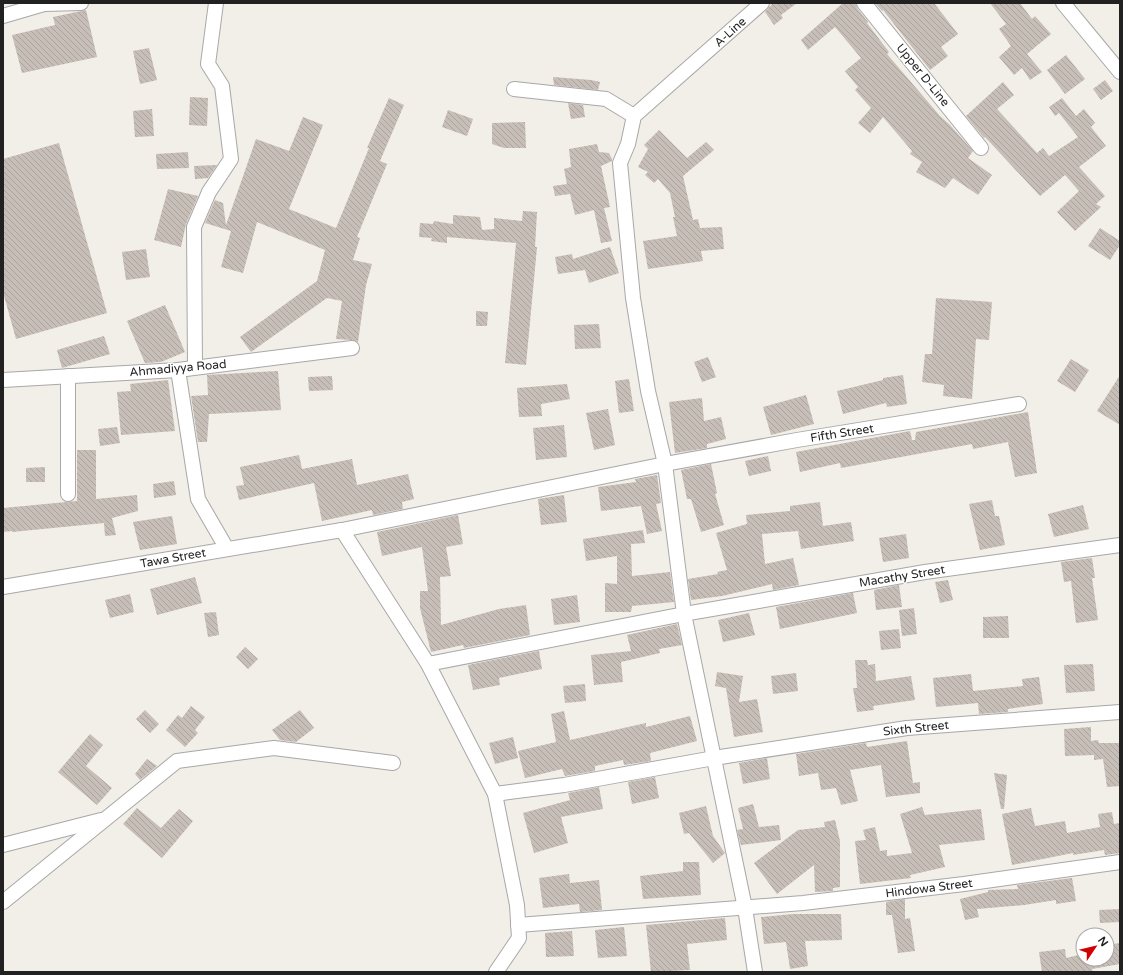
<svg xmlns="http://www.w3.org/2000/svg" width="1123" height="975" font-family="'Varela Round',sans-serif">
  <defs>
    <pattern id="building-back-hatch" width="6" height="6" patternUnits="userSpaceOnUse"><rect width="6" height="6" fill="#c7beb7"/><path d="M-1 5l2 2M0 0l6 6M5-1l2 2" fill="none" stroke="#aba39d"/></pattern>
  </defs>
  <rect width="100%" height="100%" fill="#f2eee8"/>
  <g fill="url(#building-back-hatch)">
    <polygon points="773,3 797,3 781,15 783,18 774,25 765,12"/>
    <polygon points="843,3 856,3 857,8 868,22 867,23 889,52 887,54 940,116 950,125 973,151 968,158 992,175 978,195 953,178 945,188 916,172 922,162 910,154 912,151 883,117 870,133 858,123 871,108 855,90 858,87 845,71 861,58 835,27 808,50 801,40"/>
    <polygon points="875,3 934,3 958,34 941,47 948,56 930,70 883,10 882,11"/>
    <polygon points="990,3 1020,3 1032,19 1035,16 1051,34 1027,54 1042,72 1030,80 1022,68 1014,75 999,57 1011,46 999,29 1006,24"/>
    <polygon points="86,10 97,57 22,73 12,35 55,25 53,17"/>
    <polygon points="149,48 157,80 140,84 133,51"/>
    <polygon points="1066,55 1085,79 1065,94 1047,70"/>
    <polygon points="553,77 591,80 600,82 598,90 554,85"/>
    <polygon points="1105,80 1113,91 1101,100 1093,89"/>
    <polygon points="1003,82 1014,95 997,109 1037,153 1043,148 1049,156 1078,137 1059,113 1055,116 1049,107 1062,98 1076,116 1084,109 1095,123 1091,127 1106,146 1079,167 1105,196 1096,204 1101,207 1075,231 1057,212 1079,191 1065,175 1040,196 985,137 984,138 966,116"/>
    <polygon points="190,97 208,98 207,126 189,125"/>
    <polygon points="389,98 404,105 380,161 387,164 357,237 360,238 353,260 372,264 366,285 358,342 351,340 336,339 342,301 327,298 251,352 240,337 317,281 325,250 257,222 243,273 221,267 231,231 205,223 215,200 223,203 226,225 256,139 289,151 303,117 323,125 289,209 336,228 369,148 367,148"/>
    <polygon points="568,103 583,105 585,117 571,119"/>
    <polygon points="152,109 154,136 135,137 133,111"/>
    <polygon points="448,110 473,119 467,136 442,127"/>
    <polygon points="525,122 526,148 504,148 492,144 492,123"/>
    <polygon points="659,130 687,158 706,142 714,150 683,176 693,220 698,219 700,228 722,227 724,249 701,251 703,261 648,269 643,241 677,236 673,217 675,217 670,193 658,179 654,183 645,175 648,172 638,167 648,149 644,145"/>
    <polygon points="59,143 107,313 16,339 3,292 3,159"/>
    <polygon points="597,144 599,152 609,153 612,159 612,161 601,166 610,207 604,208 612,241 601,243 594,210 575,215 570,194 555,196 553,186 567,184 564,169 571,167 569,149"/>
    <polygon points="188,152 189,168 157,169 156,154"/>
    <polygon points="217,165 208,178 195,179 194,166"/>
    <polygon points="168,189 198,196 186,224 181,247 154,240"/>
    <polygon points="523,211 537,212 535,247 537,247 526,365 505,363 516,243 447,237 447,243 431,241 432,238 419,237 420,223 433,224 434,221 453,224 453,215 480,217 482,230 494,229 494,218 522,221"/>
    <polygon points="1100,228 1120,241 1120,245 1110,260 1088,246"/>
    <polygon points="610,247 619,273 589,283 585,270 558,274 555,257 572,254 573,259"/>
    <polygon points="146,249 150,277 126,280 122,252"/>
    <polygon points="936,298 992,302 989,340 976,339 972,399 943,396 944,385 922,382 925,354 932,354"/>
    <polygon points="165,305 185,352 161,362 145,363 127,321"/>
    <polygon points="476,311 488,312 487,326 476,326"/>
    <polygon points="599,324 601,348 575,349 574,325"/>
    <polygon points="104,336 110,354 62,368 57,350"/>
    <polygon points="708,357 716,377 702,382 694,362"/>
    <polygon points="1071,359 1089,370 1075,392 1057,381"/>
    <polygon points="278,371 281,410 209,414 207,442 198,442 191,396 208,395 207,375"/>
    <polygon points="903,375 907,404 887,407 886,403 843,414 837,391 883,380 883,378"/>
    <polygon points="1120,375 1120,425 1097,411"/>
    <polygon points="332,376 333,390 309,391 308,377"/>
    <polygon points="629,379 634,411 619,413 615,381"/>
    <polygon points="168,380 175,431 121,435 117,392 131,391 130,384"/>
    <polygon points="567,384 570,399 541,404 542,416 519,417 517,388"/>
    <polygon points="806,395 814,424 771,435 763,407"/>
    <polygon points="702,398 704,421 721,417 726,439 707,444 707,448 675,453 669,402"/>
    <polygon points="608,409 615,445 594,450 586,413"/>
    <polygon points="1028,412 1037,473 1015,477 1008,442 973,449 972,444 841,468 840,463 800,472 796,452 910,431 912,440 915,440 916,432"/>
    <polygon points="564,425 567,457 536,460 533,428"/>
    <polygon points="117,427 120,443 100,446 98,429"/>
    <polygon points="77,450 96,450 96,499 137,495 138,511 112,518 116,535 105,536 104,523 12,532 12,531 3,532 3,508 77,501"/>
    <polygon points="299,455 302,469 352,459 357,485 408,474 414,499 402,502 403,509 373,515 372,510 322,521 314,483 239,500 236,486 244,485 240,467"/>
    <polygon points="768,456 771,471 749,476 745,461"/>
    <polygon points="711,464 717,493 715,494 724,525 701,532 691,499 687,499 681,470"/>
    <polygon points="45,467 45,482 26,482 26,468"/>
    <polygon points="657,475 661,503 656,504 662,531 647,534 641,506 601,511 598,487 636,482 635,479"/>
    <polygon points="174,481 176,495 154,498 153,484"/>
    <polygon points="564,495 567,522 541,525 538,499"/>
    <polygon points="992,500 995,516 999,516 1005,545 980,550 969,504"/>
    <polygon points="820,502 823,526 851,522 854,541 801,549 798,531 762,534 765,564 793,558 799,585 773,590 772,584 722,596 691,600 688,579 718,574 717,572 727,570 716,533 747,524 746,515 790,511 790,506"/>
    <polygon points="1083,505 1089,529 1054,537 1048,514"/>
    <polygon points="458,515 463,544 446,547 451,576 440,577 441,625 499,609 526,605 530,635 464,648 463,645 431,652 420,608 420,591 428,591 422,547 382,556 377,532"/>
    <polygon points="172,516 177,544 140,550 133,522"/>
    <polygon points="643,530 645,543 631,544 632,576 670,572 674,602 632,606 631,612 605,612 605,583 617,584 617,556 586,561 583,539"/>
    <polygon points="906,534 909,558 883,562 879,538"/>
    <polygon points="1092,558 1095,578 1092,578 1098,620 1076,623 1071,581 1064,582 1061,562"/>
    <polygon points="195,577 202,603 157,615 150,589"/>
    <polygon points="948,580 953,600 940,603 935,582"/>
    <polygon points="899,585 902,607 876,610 874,590"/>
    <polygon points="853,593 857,613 780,629 776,607"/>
    <polygon points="130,594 134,612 110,618 105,600"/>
    <polygon points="577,595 580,622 554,625 551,599"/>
    <polygon points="914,608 917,634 902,636 899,610"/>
    <polygon points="216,612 219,635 208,637 204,613"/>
    <polygon points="749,613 755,635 723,642 718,620"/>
    <polygon points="1008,616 1009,638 983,638 983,617"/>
    <polygon points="677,624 682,645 659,649 660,653 621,662 623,682 594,685 591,655 631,651 627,635"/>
    <polygon points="899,629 901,648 881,650 879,631"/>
    <polygon points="245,647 258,659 248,669 236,657"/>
    <polygon points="539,651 542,669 499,678 500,685 473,690 468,665"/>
    <polygon points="855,660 867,660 868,665 875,664 876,681 911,676 915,700 873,706 874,710 857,712 853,688 857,688"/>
    <polygon points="1093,664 1095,691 1066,693 1064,665"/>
    <polygon points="717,672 743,676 739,702 757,699 763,732 734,737 726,688 715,686"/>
    <polygon points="796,673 798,691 773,694 771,676"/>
    <polygon points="971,674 973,691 1023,686 1022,679 1039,677 1043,704 1008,709 1008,712 979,714 978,703 936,707 933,678"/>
    <polygon points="585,684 586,701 565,703 563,686"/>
    <polygon points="191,706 205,717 195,730 198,733 185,747 166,730 178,715 182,718"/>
    <polygon points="145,710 159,724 150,733 136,719"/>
    <polygon points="300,710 314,728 296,742 280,740 272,730"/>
    <polygon points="564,711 570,740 646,723 646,727 690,716 697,741 650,753 651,761 624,765 623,760 595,766 595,771 565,776 562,769 525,778 518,751 556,742 551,714"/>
    <polygon points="1091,727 1091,741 1098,740 1099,743 1120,743 1120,786 1107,787 1103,759 1094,760 1094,755 1065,756 1064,729"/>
    <polygon points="90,734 103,745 86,766 112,788 97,805 58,772"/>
    <polygon points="513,737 518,758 495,764 489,743"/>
    <polygon points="907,741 913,783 920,782 920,793 886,797 881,765 850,770 858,801 841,805 836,788 821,790 818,773 799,776 796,754 866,743 867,747"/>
    <polygon points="767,758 770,779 743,784 739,763"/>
    <polygon points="147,759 157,766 140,780 135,774"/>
    <polygon points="994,773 1007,775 1004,809 1001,809"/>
    <polygon points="655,777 659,798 632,804 628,782"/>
    <polygon points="599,787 603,809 561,817 568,843 534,853 523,813 570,800 568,793"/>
    <polygon points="753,804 759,827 779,825 781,840 741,845 737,830 743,829 738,808"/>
    <polygon points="706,806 713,836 725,853 713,863 689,833 684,834 679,813"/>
    <polygon points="922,807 925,815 981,809 985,840 939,845 945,867 910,875 911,878 860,884 855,841 866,840 863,830 875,827 880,851 887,850 887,856 912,853 900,814"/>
    <polygon points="137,808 161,828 179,809 193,821 162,858 123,824"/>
    <polygon points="1031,808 1035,826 1065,821 1067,833 1100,827 1098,814 1112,812 1114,824 1120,823 1120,853 1105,855 1104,850 1073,855 1073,853 1012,865 1002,814"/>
    <polygon points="835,820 840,841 840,887 833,888 833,891 815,892 814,865 777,894 754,863 798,830 825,827 824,822"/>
    <polygon points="683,862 699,862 701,895 643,899 640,876 683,871"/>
    <polygon points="569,874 570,883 599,880 602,910 580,912 579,904 543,908 539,878"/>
    <polygon points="1072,878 1076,901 1056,904 1056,900 1024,905 977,909 979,917 965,920 960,899 988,892 988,890 1018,889 1017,885"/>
    <polygon points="905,899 905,919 910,918 915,951 898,953 892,915 886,915 886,902"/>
    <polygon points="1120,909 1120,922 1100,923 1099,910"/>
    <polygon points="793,914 841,914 842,940 805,941 808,966 790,969 786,942 764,944 761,917"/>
    <polygon points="725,918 727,940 687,944 690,970 651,972 646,925"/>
    <polygon points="624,927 627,956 598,958 595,930"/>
    <polygon points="572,931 574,956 546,957 545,933"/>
    <polygon points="1120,943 1120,964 1092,969 1093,972 1042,972 1039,952 1065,949 1066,958 1083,954 1083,959 1107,959 1107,945"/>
  </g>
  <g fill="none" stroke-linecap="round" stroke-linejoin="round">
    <g stroke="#a8a8a8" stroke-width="16">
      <g id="street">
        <polyline points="864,3 981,148"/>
        <polyline points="1063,3 1120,72"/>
        <polyline points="3,16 44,4 81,3"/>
        <polyline points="514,89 606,99 634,116"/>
        <polyline points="195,367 194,227 209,192 231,159 222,86 208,64 216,3"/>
        <polyline points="178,370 198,499 227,549"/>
        <polyline points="3,380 178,370 352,348"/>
        <polyline points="68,494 68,376"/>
        <polyline points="342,530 428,664 495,794 517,905 519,938 496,972"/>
        <polyline points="3,587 342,530 665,464 797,440 1019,404"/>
        <polyline points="428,664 684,614 925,572 1120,545"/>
        <polyline points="495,794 564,785 714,758 907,728 1120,712"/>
        <polyline points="3,845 101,820"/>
        <polyline points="3,902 177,761 274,748 393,763"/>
        <polyline points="518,925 803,903 964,884 1120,862"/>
        <polyline points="755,972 745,908 684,614 665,464 648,391 633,298 620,163 628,144 634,116 762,3"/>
      </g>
    </g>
    <use href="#street" stroke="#fff" stroke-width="14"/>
  </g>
  <g text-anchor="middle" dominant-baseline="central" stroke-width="3" stroke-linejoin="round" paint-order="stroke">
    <g font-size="12" fill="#212121" stroke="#fff">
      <text transform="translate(730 32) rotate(-42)">A-Line</text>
      <text transform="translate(923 75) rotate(51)">Upper D-Line</text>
      <text transform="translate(178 368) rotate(-5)">Ahmadiyya Road</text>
      <text transform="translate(842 433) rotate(-9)">Fifth Street</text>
      <text transform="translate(173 558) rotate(-10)">Tawa Street</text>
      <text transform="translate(902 576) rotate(-9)">Macathy Street</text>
      <text transform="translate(916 728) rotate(-6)">Sixth Street</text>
      <text transform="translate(929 888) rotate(-7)">Hindowa Street</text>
    </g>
  </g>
  <rect width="1123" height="975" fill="none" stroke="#212121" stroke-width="8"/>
  <g transform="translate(1095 947) rotate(55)"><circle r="19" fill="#ffffff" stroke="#a6a6a6"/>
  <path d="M0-3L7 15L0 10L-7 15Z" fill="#d20002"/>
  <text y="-6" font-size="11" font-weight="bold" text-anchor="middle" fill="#212121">N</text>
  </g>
</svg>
